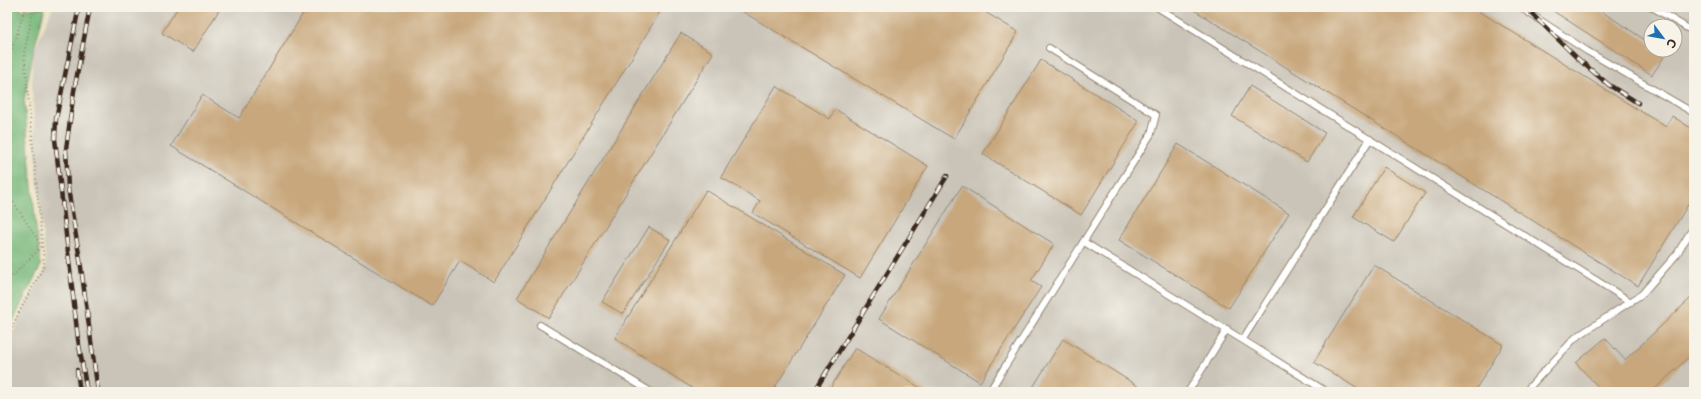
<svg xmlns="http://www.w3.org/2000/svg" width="1701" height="399" font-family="'Playpen Sans',sans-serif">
  <rect width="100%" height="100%" fill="#f7f3e8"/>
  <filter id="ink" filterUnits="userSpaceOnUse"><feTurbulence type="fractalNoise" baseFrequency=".025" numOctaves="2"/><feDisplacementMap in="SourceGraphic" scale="8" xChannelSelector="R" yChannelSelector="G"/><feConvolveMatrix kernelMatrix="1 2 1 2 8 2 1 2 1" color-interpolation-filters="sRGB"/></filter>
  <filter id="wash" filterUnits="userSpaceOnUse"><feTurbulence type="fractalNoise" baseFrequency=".012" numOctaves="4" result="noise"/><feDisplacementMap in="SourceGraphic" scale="16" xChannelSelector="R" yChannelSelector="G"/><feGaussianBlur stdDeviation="0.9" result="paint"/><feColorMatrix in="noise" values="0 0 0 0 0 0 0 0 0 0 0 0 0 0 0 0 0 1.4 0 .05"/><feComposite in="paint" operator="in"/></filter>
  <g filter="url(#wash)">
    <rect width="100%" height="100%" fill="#ebe2c3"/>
    <path fill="#c9c3b8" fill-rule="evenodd" d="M53,7H1694V376L1681,392H9L7,369L10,341L23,310L46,267L37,173L32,84L33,53ZM1651,26H1675V50H1651Z"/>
    <polygon fill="#76b779" stroke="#58704c" points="7,7 20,7 21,10 45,7 33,53 24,100 36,229 41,265 7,332"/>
    <g id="blocks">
      <g fill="#c8a77d">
        <polygon points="178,7 221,7 193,52 162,33"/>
        <polygon points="307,7 663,7 494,282 460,261 432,306 171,146 202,95 239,118"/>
        <polygon points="735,7 977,7 1018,32 954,139"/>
        <polygon points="1189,7 1472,7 1666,127 1672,116 1694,130 1694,195 1638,286"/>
        <polygon points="1547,7 1595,7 1651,44 1651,50 1661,50 1666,54 1652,75"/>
        <polygon points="681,33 713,53 549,318 517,298"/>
        <polygon points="1041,60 1139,121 1081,215 983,154"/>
        <polygon points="776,86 830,119 835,109 928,166 860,278 753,213 760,201 721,177"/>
        <polygon points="1250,86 1325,133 1307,162 1232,116"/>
        <polygon points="1178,144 1289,213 1229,308 1119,240"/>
        <polygon points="1384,167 1425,193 1394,242 1353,217"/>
        <polygon points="962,186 1054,244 1031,281 1041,287 980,382 879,319"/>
        <polygon points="706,190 845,275 772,392 698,392 615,338"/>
        <polygon points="649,227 670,240 623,314 602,302"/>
        <polygon points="1374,265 1503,345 1474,392 1363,392 1314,362"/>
        <polygon points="1692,297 1694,299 1694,352 1653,391 1654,392 1603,392 1576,363 1605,338 1625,360"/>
        <polygon points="1063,339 1147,392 1030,392"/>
        <polygon points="855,348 927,392 828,392"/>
      </g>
    </g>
  </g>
  <g filter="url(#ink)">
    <use href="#blocks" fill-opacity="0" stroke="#938670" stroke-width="1"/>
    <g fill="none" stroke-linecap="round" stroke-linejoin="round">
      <g stroke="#938670" stroke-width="8">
        <g id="lane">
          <polyline points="1157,7 1631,302"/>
          <polyline points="1520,7 1587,51 1694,113"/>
          <polyline points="1652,7 1694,32"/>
          <polyline points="1084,242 1327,392"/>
          <polyline points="540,325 651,392"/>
          <polyline points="1243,339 1370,139"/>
          <polyline points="989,392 1151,134 1156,115 1049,48"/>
          <polyline points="1188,392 1227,329"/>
          <polyline points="1525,392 1575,338 1642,294 1677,254 1694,226"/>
        </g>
      </g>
      <g stroke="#938670" stroke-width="2" stroke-dasharray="1 3" stroke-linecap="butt">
        <polyline points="23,14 29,7"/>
        <polyline points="7,60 16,38 25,7"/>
        <polyline points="7,192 41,245"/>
        <polyline points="7,282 42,246"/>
        <path d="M7,347C12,319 30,293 43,268L44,263L24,53L34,7"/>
      </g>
      <use href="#lane" stroke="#fff" stroke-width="6"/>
      <g stroke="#3b2a1e" stroke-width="4.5">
        <g id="rail">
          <polyline points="79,7 56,119 55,139 78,339 87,392"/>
          <polyline points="90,7 74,91 66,149 68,188 80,260 98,392"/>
          <polyline points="1525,7 1577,58 1609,85 1638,103"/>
          <polyline points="77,370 80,392"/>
          <polyline points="814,392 947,176"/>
        </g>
      </g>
      <use href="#rail" stroke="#f7f3e8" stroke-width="3" stroke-dasharray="9" stroke-linecap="butt"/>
    </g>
  </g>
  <rect width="1701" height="399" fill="none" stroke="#f7f3e8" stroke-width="24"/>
  <g transform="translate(1663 38) rotate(122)"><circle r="19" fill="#f7f3e8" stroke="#aca397"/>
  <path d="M0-3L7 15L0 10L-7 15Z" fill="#1f6fb2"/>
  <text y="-6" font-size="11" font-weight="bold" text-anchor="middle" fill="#3b2a1e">С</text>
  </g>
</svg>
